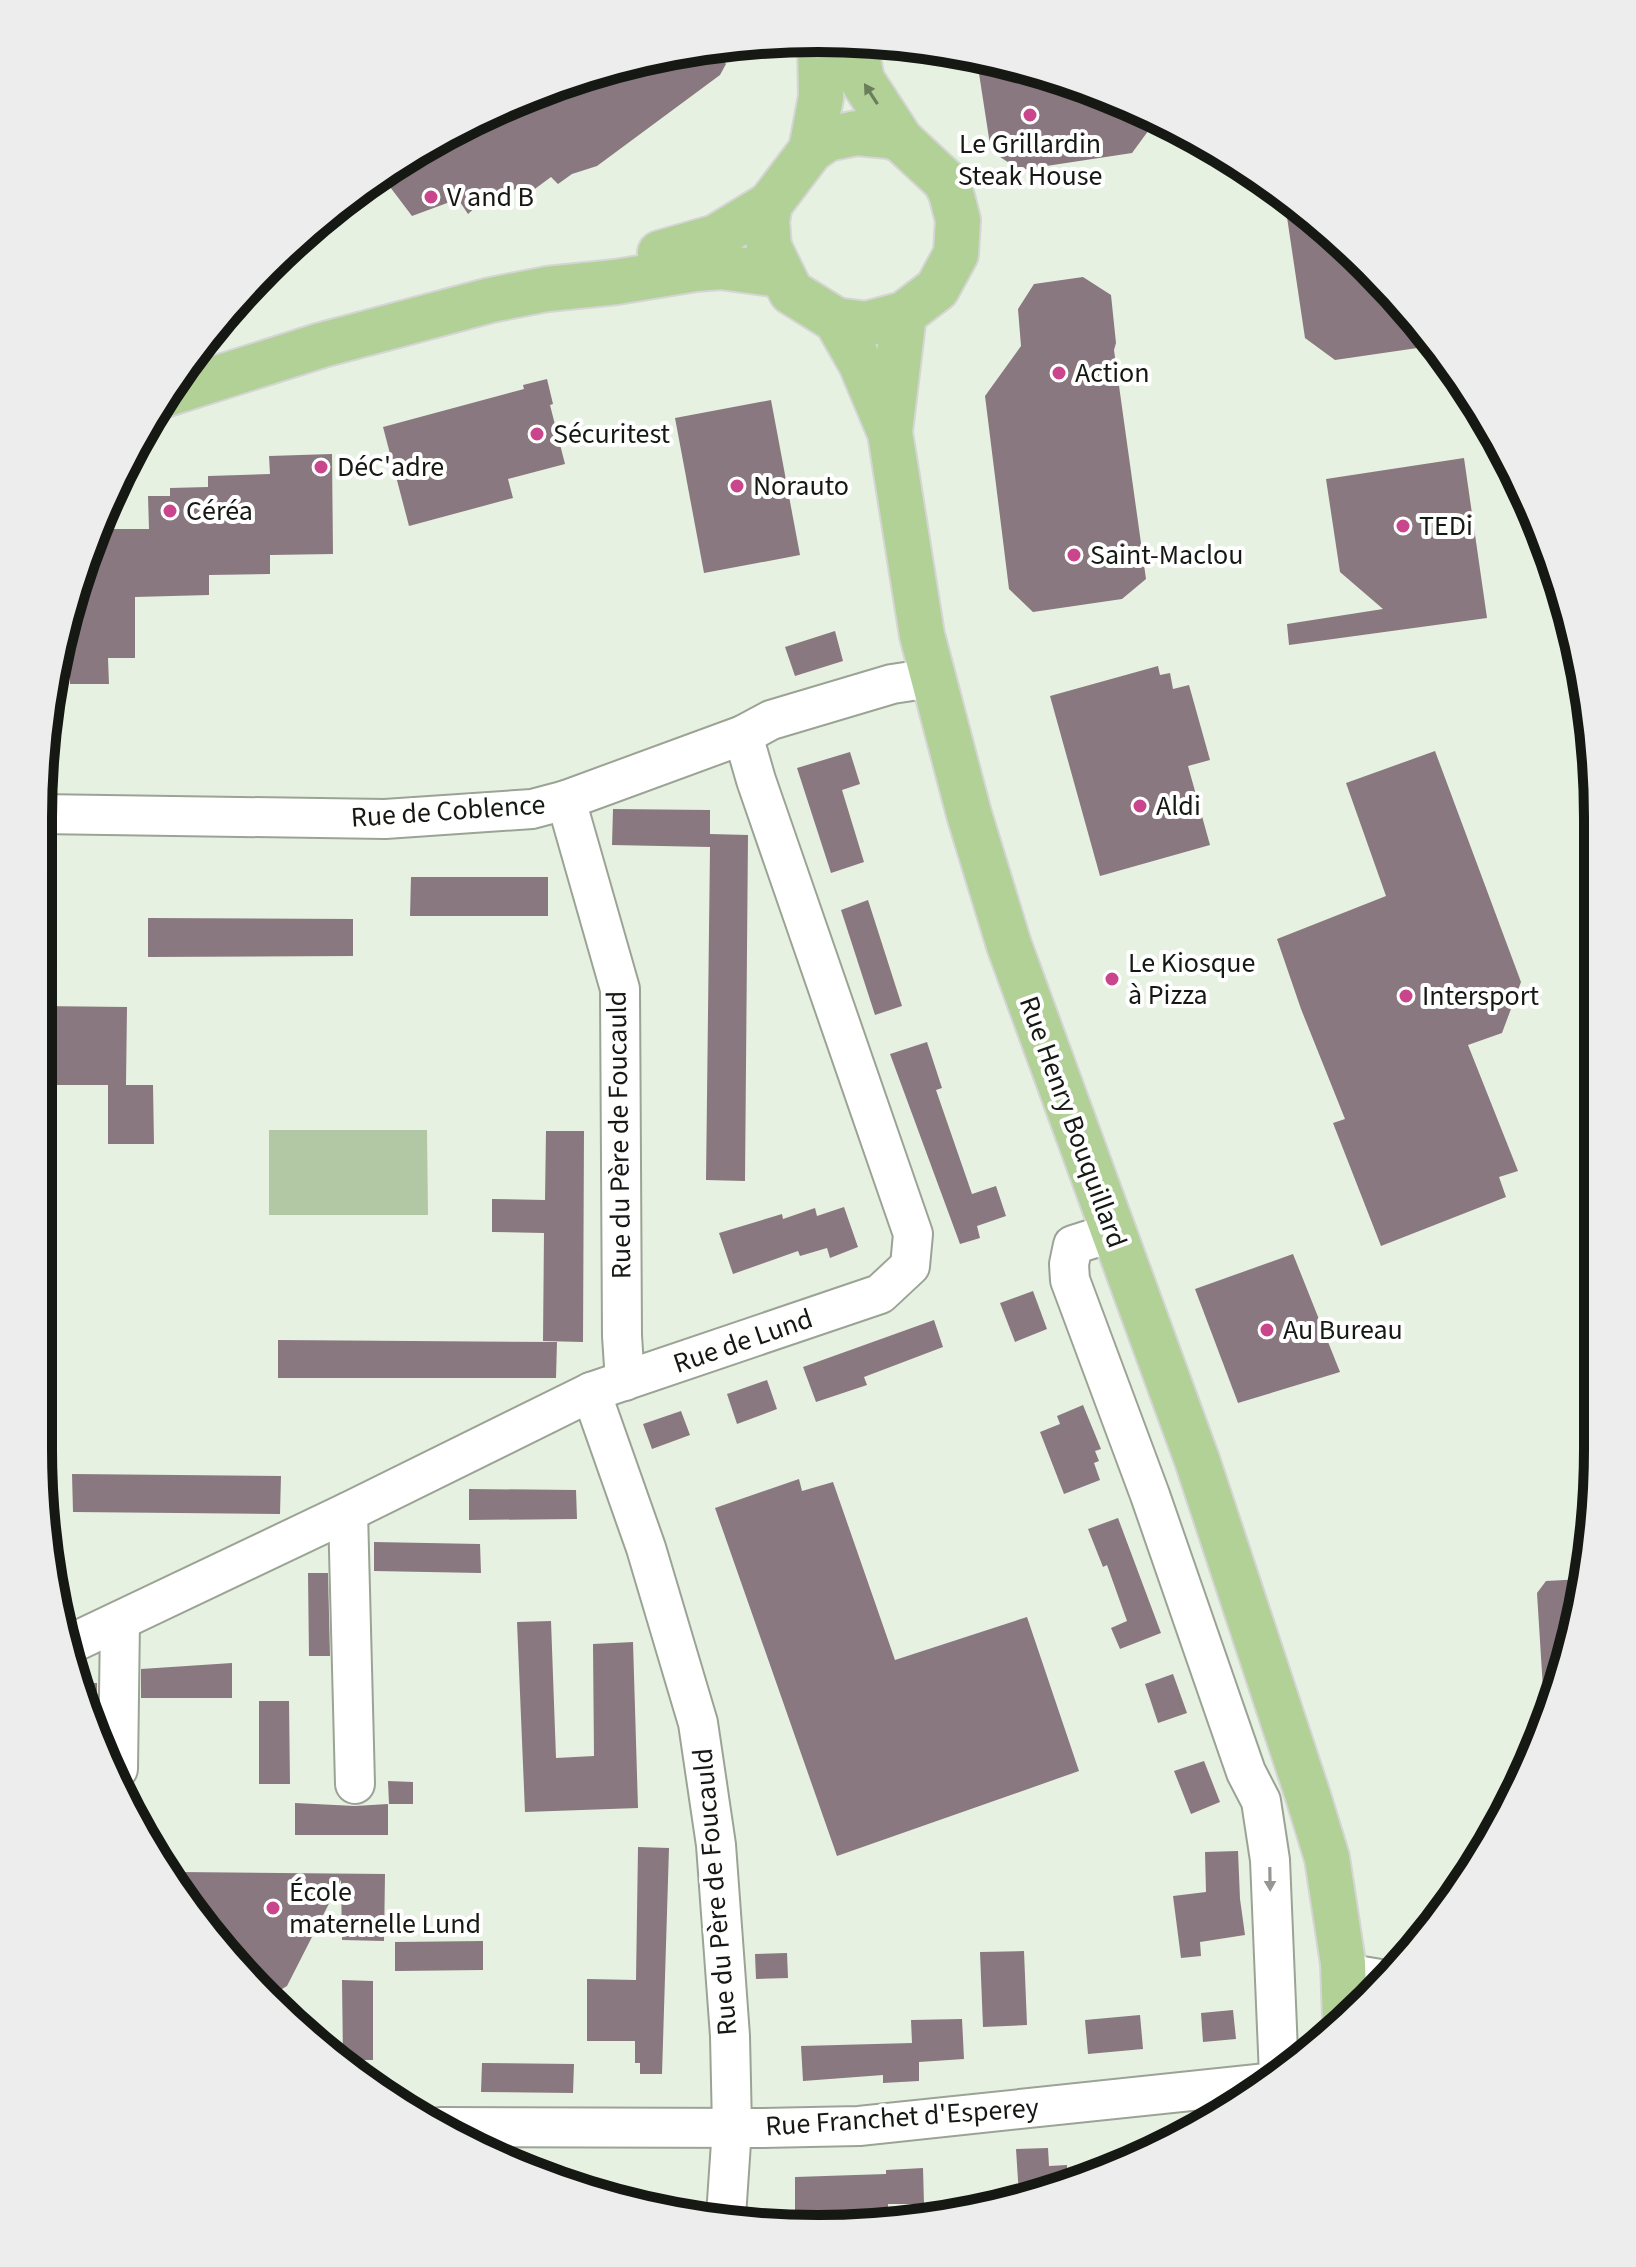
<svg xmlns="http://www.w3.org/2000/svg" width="1636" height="2267" font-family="'Source Sans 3',sans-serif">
  <rect width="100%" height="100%" fill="#e7f1e1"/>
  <polygon fill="#b2c7a3" points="269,1130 427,1130 428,1215 269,1215"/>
  <g fill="#89787f">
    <polygon points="714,48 726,64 720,75 597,166 572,174 558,184 551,177 528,194 522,184 498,202 491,193 468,214 458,199 412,216 381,175 473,119 616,65"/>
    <polygon points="999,63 1068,79 1157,119 1132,153 1020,170 991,151 978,67"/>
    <polygon points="1284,197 1332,231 1438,345 1335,360 1305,338"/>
    <polygon points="1083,277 1111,295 1116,343 1114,350 1146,579 1122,599 1033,612 1009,589 985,396 1021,346 1018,309 1034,284"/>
    <polygon points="547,379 553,404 550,405 565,464 508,479 513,498 409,526 383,427 524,389 523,385"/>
    <polygon points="771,400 800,555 704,573 675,418"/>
    <polygon points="332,454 333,554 270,555 270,574 209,575 209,595 135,597 135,658 108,658 109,684 70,684 69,603 85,603 84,559 94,529 149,529 148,496 170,496 170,488 208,487 208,476 270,474 269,456"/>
    <polygon points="1464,458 1487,618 1289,645 1287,624 1383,609 1340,572 1326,479"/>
    <polygon points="835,631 843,661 795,676 785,647"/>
    <polygon points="1158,666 1160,675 1170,673 1173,689 1189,685 1210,760 1188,766 1210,845 1100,876 1050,696"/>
    <polygon points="1435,751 1521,982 1502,1033 1468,1045 1518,1171 1499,1177 1506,1197 1381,1246 1333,1123 1345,1119 1301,1009 1277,939 1386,896 1346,783"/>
    <polygon points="850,752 860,784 842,790 864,862 831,873 797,768"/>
    <polygon points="613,809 710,810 710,834 748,835 745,1181 706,1180 710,847 612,845"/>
    <polygon points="411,877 548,877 548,916 410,916"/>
    <polygon points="868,900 902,1006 875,1015 841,910"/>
    <polygon points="148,918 353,919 353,956 148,957"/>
    <polygon points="38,1006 127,1007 126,1085 153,1085 154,1144 108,1144 108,1085 117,1085 38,1085"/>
    <polygon points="927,1042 942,1088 936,1090 972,1194 996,1186 1006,1216 977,1226 980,1238 960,1244 890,1054"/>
    <polygon points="546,1131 584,1131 583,1342 543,1341 544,1233 492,1232 492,1199 545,1200"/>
    <polygon points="844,1207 858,1247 830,1258 827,1248 800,1256 798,1251 733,1274 719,1233 782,1214 783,1219 815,1208 817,1216"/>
    <polygon points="1293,1254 1340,1372 1238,1403 1195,1289"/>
    <polygon points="1033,1291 1047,1329 1015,1342 1000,1303"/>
    <polygon points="934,1320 943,1347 864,1377 867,1385 816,1402 803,1367"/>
    <polygon points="278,1340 557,1342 556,1378 278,1378"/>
    <polygon points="767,1380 777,1409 737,1424 727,1394"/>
    <polygon points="1083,1405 1101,1449 1095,1451 1099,1461 1094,1463 1100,1480 1064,1494 1040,1432 1060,1424 1057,1416"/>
    <polygon points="681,1411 690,1435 652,1449 643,1424"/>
    <polygon points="72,1474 281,1476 280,1514 73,1512"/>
    <polygon points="799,1479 802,1491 833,1482 895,1660 1027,1617 1079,1771 837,1856 715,1508"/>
    <polygon points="469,1489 576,1490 577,1519 469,1520"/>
    <polygon points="1118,1518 1161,1633 1120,1649 1111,1628 1127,1621 1107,1565 1103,1567 1088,1529"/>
    <polygon points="374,1542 480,1544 481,1573 374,1571"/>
    <polygon points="308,1573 328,1573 330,1656 309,1656"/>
    <polygon points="1583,1579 1571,1651 1545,1721 1537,1593 1546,1581"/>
    <polygon points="551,1621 556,1758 594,1756 593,1644 633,1642 638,1808 525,1812 517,1622"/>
    <polygon points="232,1663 232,1698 141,1698 141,1669"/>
    <polygon points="1173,1674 1187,1713 1158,1723 1145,1684"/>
    <polygon points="79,1683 97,1683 97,1722"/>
    <polygon points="259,1701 289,1701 290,1784 259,1784"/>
    <polygon points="1204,1761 1220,1802 1191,1814 1174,1771"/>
    <polygon points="388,1781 413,1782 413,1804 389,1804"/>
    <polygon points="295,1803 355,1806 388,1804 388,1835 295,1835"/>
    <polygon points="638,1847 669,1848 662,2074 640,2074 640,2063 635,2063 635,2041 587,2041 587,1979 636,1980"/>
    <polygon points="1238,1851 1240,1899 1245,1935 1200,1942 1201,1956 1181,1958 1173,1896 1206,1892 1205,1852"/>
    <polygon points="178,1872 385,1874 384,1941 342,1940 341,1880 287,1986 277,1992 266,1992 179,1893"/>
    <polygon points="483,1941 483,1970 395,1971 395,1942"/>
    <polygon points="1024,1951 1027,2025 983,2027 980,1952"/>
    <polygon points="787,1953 788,1978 756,1979 755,1954"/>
    <polygon points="342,1980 373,1981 373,2060 343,2060"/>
    <polygon points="1233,2010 1236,2039 1203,2042 1201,2013"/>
    <polygon points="1140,2015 1143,2049 1088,2054 1085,2020"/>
    <polygon points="962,2019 964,2059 919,2062 919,2081 883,2083 883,2075 803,2081 801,2046 912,2043 911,2020"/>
    <polygon points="482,2063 574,2064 573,2093 481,2092"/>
    <polygon points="1048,2148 1049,2166 1067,2165 1067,2183 1019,2196 1016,2149"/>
    <polygon points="923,2168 924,2204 888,2204 888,2210 868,2210 868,2221 805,2219 805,2211 795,2211 795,2177 886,2174 886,2170"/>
  </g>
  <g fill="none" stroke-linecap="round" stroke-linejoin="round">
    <g stroke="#9ba395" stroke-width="42">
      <g id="minor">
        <polyline points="566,800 620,989 622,1336 625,1381"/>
        <polyline points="39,814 385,819 532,809 566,800 743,735 771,720 892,684 932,678"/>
        <polyline points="1114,1236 1095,1238 1073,1245 1069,1264 1070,1280 1150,1495 1246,1772 1261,1801 1270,1860 1279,2076"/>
        <polyline points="591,1392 646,1548 698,1723 716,1845 730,2036 732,2128 726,2216"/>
        <polyline points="348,1512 355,1784"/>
        <polyline points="64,1647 348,1512 591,1392 880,1294 910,1266 913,1234 756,780 743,735"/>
        <polyline points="118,1769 120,1621"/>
        <polyline points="1343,1963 1356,1975 1386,1980"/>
        <polyline points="440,2127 761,2128 859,2126 1267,2083"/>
      </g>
    </g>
    <g stroke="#d5d5d5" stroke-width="48">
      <g id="major">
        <polyline points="855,43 862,80 901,140"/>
        <polyline points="811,150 821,97 820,41"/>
        <polyline points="660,253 716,237 770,204"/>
        <polyline points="836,320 866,324 904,314 937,289 956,254 958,220 951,193 945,181 901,140 889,136 857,133 827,139 811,150 770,204 767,221 769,247 791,292 836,320 861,364 890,433 922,635 969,814 1009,945 1197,1460 1308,1796 1327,1858 1343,1963 1345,2019"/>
        <polyline points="164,395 322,345 491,300 547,289 616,282 695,269 721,267 781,275"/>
        <polyline points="890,431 904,314"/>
      </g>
    </g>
    <use href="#minor" stroke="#fff" stroke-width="38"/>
    <use href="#major" stroke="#b1d197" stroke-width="44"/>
  </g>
  <defs><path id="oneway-solid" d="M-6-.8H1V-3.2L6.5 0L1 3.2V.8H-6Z" transform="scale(2)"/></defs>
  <use fill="#6b7e5c" href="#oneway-solid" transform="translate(871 94) rotate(-123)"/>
  <use fill="#969795" href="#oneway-solid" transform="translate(1270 1879) rotate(89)"/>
  <g fill="#ca468c" stroke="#fff" stroke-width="3">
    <circle cx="1030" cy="115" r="8"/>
    <circle cx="431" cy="197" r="8"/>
    <circle cx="1059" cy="373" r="8"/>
    <circle cx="537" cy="434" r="8"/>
    <circle cx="321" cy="467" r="8"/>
    <circle cx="737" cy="486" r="8"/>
    <circle cx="170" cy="511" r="8"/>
    <circle cx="1403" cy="526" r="8"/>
    <circle cx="1074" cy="555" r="8"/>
    <circle cx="1140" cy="806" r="8"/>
    <circle cx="1112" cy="979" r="8"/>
    <circle cx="1406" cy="996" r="8"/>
    <circle cx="1267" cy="1330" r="8"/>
    <circle cx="273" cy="1908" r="8"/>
  </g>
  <g text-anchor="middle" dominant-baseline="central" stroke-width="8" stroke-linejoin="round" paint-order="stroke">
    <g font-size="28" fill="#151813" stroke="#fff" text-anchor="start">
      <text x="1030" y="144" text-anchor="middle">Le Grillardin<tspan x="1030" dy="32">Steak House</tspan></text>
      <text x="447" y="197">V and B</text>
      <text x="1075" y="373">Action</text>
      <text x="553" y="434">Sécuritest</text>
      <text x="337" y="467">DéC'adre</text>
      <text x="753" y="486">Norauto</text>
      <text x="186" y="511">Céréa</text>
      <text x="1419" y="526">TEDi</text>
      <text x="1090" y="555">Saint-Maclou</text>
      <text x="1156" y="806">Aldi</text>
      <text x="1128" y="963">Le Kiosque<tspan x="1128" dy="32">à Pizza</tspan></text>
      <text x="1422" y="996">Intersport</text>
      <text x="1283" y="1330">Au Bureau</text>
      <text x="289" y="1892">École<tspan x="289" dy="32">maternelle Lund</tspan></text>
    </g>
    <g font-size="28" fill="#151813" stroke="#fff">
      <text transform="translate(448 811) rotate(-4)">Rue de Coblence</text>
      <text transform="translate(1073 1122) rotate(70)">Rue Henry Bouquillard</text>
      <text transform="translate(619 1135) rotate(-91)">Rue du Père de Foucauld</text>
      <text transform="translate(743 1341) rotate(-19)">Rue de Lund</text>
      <text transform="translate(715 1892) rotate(-95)">Rue du Père de Foucauld</text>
      <text transform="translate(902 2117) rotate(-4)">Rue Franchet d'Esperey</text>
    </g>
  </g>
  <path d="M0 0H1636V2267H0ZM818 52H818A766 766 0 0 1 1584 818V1449A766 766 0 0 1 818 2215H818A766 766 0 0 1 52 1449V818A766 766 0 0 1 818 52Z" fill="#ecedec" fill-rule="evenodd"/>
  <path fill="none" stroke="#151813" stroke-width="10" d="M818 52H818A766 766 0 0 1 1584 818V1449A766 766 0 0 1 818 2215H818A766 766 0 0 1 52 1449V818A766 766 0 0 1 818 52Z"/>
</svg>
